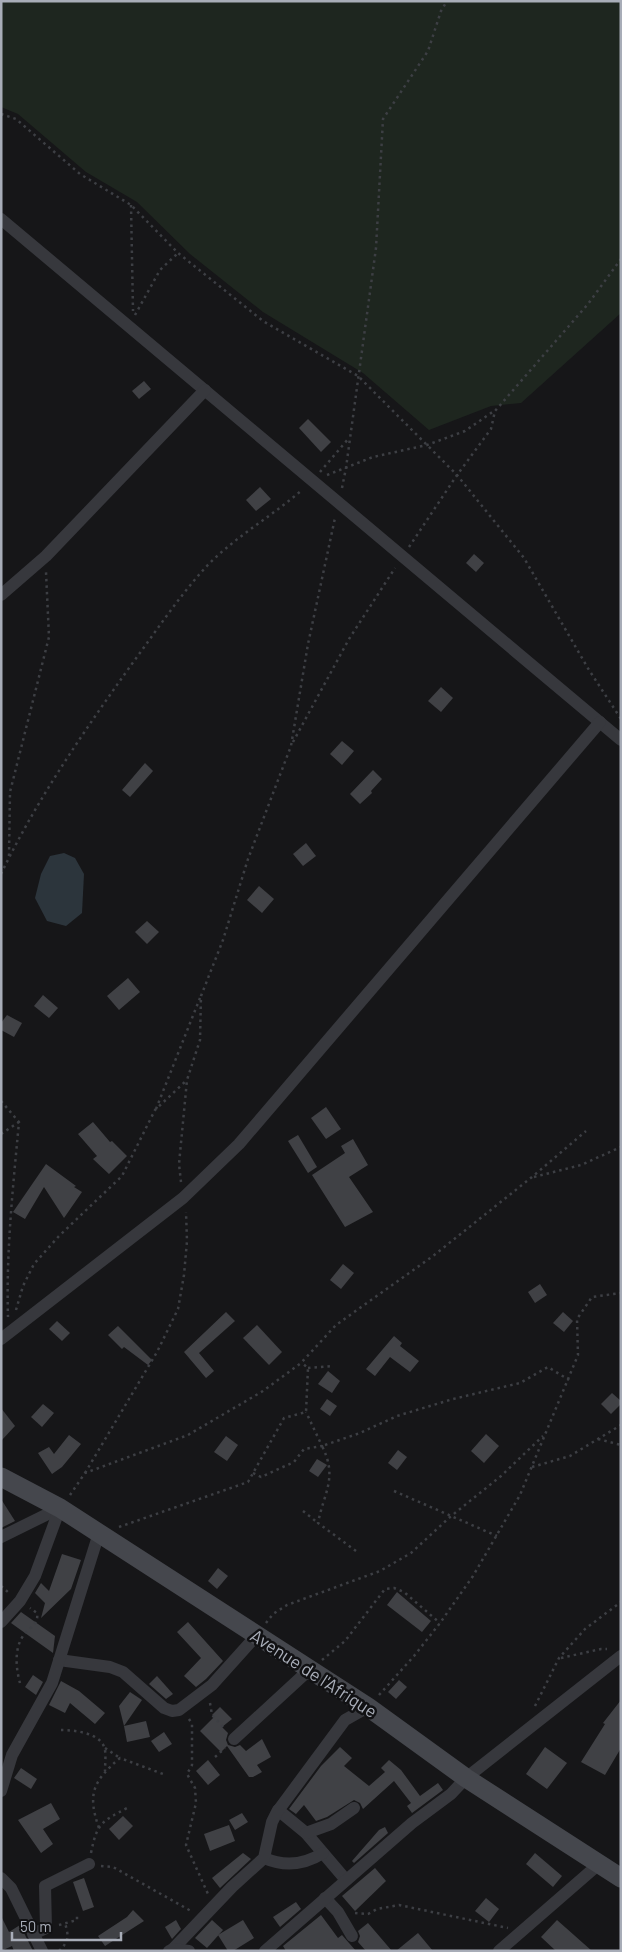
<svg xmlns="http://www.w3.org/2000/svg" width="622" height="1952" font-family="Barlow,sans-serif">
  <rect width="100%" height="100%" fill="#161618"/>
  <polygon fill="#1e261f" points="1,1 621,1 621,313 521,403 491,406 429,430 363,373 263,312 190,254 137,202 86,172 18,114 1,107"/>
  <polygon fill="#2c353c" points="64,853 75,858 84,874 82,913 66,926 47,921 35,898 41,874 50,856"/>
  <g fill="#404145">
    <polygon points="144,381 151,389 139,399 132,391"/>
    <polygon points="308,419 331,442 321,452 299,428"/>
    <polygon points="260,487 271,499 256,511 246,500"/>
    <polygon points="474,554 484,563 476,572 466,563"/>
    <polygon points="441,687 453,698 441,712 428,701"/>
    <polygon points="342,741 354,751 342,765 330,754"/>
    <polygon points="145,763 153,771 130,797 122,790"/>
    <polygon points="373,770 382,779 371,791 372,793 360,804 350,794"/>
    <polygon points="306,843 316,856 303,866 293,854"/>
    <polygon points="259,886 274,899 262,913 247,900"/>
    <polygon points="147,921 159,932 147,944 135,932"/>
    <polygon points="128,978 140,992 119,1010 107,996"/>
    <polygon points="43,995 58,1008 49,1018 34,1006"/>
    <polygon points="7,1015 22,1023 14,1037 1,1030 1,1023"/>
    <polygon points="326,1107 341,1129 326,1139 311,1118"/>
    <polygon points="93,1122 110,1142 112,1141 127,1156 109,1174 93,1159 97,1156 78,1134"/>
    <polygon points="298,1135 317,1167 308,1173 288,1141"/>
    <polygon points="353,1139 368,1165 349,1177 373,1212 345,1227 312,1175 345,1153 341,1146"/>
    <polygon points="46,1164 76,1186 74,1187 82,1192 64,1218 44,1187 25,1219 13,1212"/>
    <polygon points="343,1264 354,1273 341,1289 330,1280"/>
    <polygon points="540,1284 547,1295 535,1303 528,1292"/>
    <polygon points="226,1312 235,1321 199,1353 214,1371 206,1378 184,1352"/>
    <polygon points="563,1312 573,1321 564,1332 553,1323"/>
    <polygon points="57,1321 70,1333 62,1341 49,1329"/>
    <polygon points="257,1325 282,1352 269,1365 243,1338"/>
    <polygon points="118,1326 152,1360 148,1365 124,1347 122,1349 108,1335"/>
    <polygon points="394,1336 402,1343 400,1346 419,1361 410,1372 390,1357 375,1376 366,1369"/>
    <polygon points="328,1371 340,1381 332,1393 318,1384"/>
    <polygon points="612,1393 621,1401 621,1404 611,1414 601,1404"/>
    <polygon points="327,1399 337,1406 330,1416 320,1409"/>
    <polygon points="43,1404 54,1413 42,1427 31,1417"/>
    <polygon points="1,1408 15,1426 1,1441"/>
    <polygon points="486,1434 499,1446 484,1463 471,1451"/>
    <polygon points="69,1435 81,1444 62,1467 52,1474 38,1453 49,1447 54,1454"/>
    <polygon points="226,1436 238,1445 227,1461 214,1452"/>
    <polygon points="398,1450 407,1457 397,1470 388,1463"/>
    <polygon points="317,1459 327,1465 318,1477 309,1471"/>
    <polygon points="1,1499 15,1521 1,1528"/>
    <polygon points="62,1554 81,1560 71,1589 41,1618 45,1603 35,1593 41,1583 49,1591"/>
    <polygon points="218,1568 228,1576 217,1589 208,1581"/>
    <polygon points="397,1592 431,1621 422,1632 387,1605"/>
    <polygon points="21,1612 55,1636 53,1653 11,1623"/>
    <polygon points="188,1622 223,1661 206,1679 196,1687 184,1676 201,1658 177,1632"/>
    <polygon points="33,1675 43,1682 36,1695 25,1687"/>
    <polygon points="157,1676 173,1694 166,1699 149,1684"/>
    <polygon points="399,1680 407,1687 396,1699 388,1692"/>
    <polygon points="61,1681 79,1691 105,1713 95,1724 70,1703 65,1713 49,1705"/>
    <polygon points="130,1692 142,1700 124,1726 119,1706"/>
    <polygon points="621,1700 621,1748 605,1775 581,1762 605,1724 603,1723"/>
    <polygon points="220,1707 232,1719 222,1727 228,1733 226,1740 228,1745 235,1747 240,1745 246,1751 262,1739 271,1757 257,1765 262,1772 253,1777 249,1777 227,1746 221,1752 200,1731 214,1717 212,1715"/>
    <polygon points="146,1721 150,1737 127,1742 124,1726"/>
    <polygon points="164,1732 172,1744 159,1752 151,1741"/>
    <polygon points="340,1747 352,1758 344,1766 369,1786 385,1772 381,1768 389,1760 401,1770 420,1796 438,1783 443,1790 412,1813 407,1806 411,1803 394,1781 363,1809 360,1803 354,1800 327,1817 316,1821 304,1805 296,1814 289,1809 321,1766"/>
    <polygon points="545,1747 567,1763 547,1789 526,1774"/>
    <polygon points="208,1760 220,1775 208,1785 196,1771"/>
    <polygon points="21,1768 37,1779 31,1789 14,1778"/>
    <polygon points="51,1803 60,1819 43,1829 53,1844 41,1853 18,1820"/>
    <polygon points="242,1813 248,1822 235,1830 229,1820"/>
    <polygon points="123,1816 133,1826 119,1840 109,1829"/>
    <polygon points="229,1825 235,1841 210,1851 204,1834"/>
    <polygon points="385,1827 388,1833 354,1863 352,1861 379,1830"/>
    <polygon points="243,1853 251,1859 220,1888 212,1878"/>
    <polygon points="535,1853 562,1876 553,1887 526,1864"/>
    <polygon points="375,1868 386,1881 355,1911 342,1896"/>
    <polygon points="84,1878 94,1907 83,1911 73,1882"/>
    <polygon points="486,1898 499,1909 489,1922 475,1911"/>
    <polygon points="296,1902 301,1909 280,1927 273,1917"/>
    <polygon points="133,1910 144,1921 105,1946 98,1936 127,1917"/>
    <polygon points="321,1915 338,1938 342,1935 356,1951 286,1951 283,1946"/>
    <polygon points="1,1916 9,1932 20,1925 33,1951 14,1951 12,1946 1,1951"/>
    <polygon points="176,1920 181,1929 172,1939 165,1927"/>
    <polygon points="212,1920 223,1930 207,1948 195,1938"/>
    <polygon points="243,1920 254,1938 233,1951 228,1951 218,1935"/>
    <polygon points="557,1920 592,1951 556,1951 541,1937"/>
    <polygon points="368,1923 392,1951 366,1951 358,1942 360,1936 358,1931"/>
    <polygon points="418,1933 433,1951 396,1951"/>
  </g>
  <g fill="none" stroke-linecap="round" stroke-linejoin="round">
    <g stroke="#3d3f44" stroke-width="2.5" stroke-dasharray="2.5 4" stroke-linecap="butt">
      <polyline points="1,114 16,119 80,174 131,205 178,253 263,321 358,376 457,475 524,558 589,670 621,719"/>
      <polyline points="131,205 133,311"/>
      <polyline points="135,315 160,270 178,253"/>
      <polyline points="320,472 349,438"/>
      <polyline points="327,475 373,457 427,445 465,431 494,411"/>
      <polyline points="342,488 346,468 376,248 383,119 428,51 441,11 447,1"/>
      <polyline points="409,547 457,475 491,429 495,411 588,304 621,259"/>
      <polyline points="293,742 349,639 395,568"/>
      <polyline points="9,856 10,792 49,637 46,572"/>
      <path d="M1,874C36,801 82,734 129,668C154,634 177,599 205,568C233,538 271,517 302,490"/>
      <path d="M1,1101L19,1122C13,1187 6,1252 8,1317"/>
      <polyline points="156,1109 200,998"/>
      <polyline points="1,1134 19,1122"/>
      <polyline points="534,1177 581,1165 621,1147"/>
      <polyline points="181,1182 179,1164 187,1080 200,1040 201,996 223,940 248,859 291,746 308,644 335,518"/>
      <polyline points="16,1310 23,1286 34,1264 59,1236 122,1176 155,1110 187,1080"/>
      <polyline points="308,1368 333,1366"/>
      <polyline points="598,1439 621,1445"/>
      <polyline points="532,1467 570,1456 621,1425"/>
      <polyline points="85,1473 157,1352 178,1309 184,1275 187,1241 186,1212"/>
      <polyline points="253,1473 261,1477 294,1462 304,1449 322,1446 306,1412"/>
      <polyline points="394,1491 497,1536"/>
      <polyline points="70,1495 85,1473 188,1435 263,1391 301,1363 336,1325 433,1256 532,1177 586,1131"/>
      <polyline points="303,1511 318,1523"/>
      <polyline points="119,1527 248,1482 284,1418 306,1412 308,1368 302,1363"/>
      <path d="M356,1551L318,1523C324,1492 338,1478 322,1446L360,1433L397,1416L453,1399L520,1383L548,1367L569,1380"/>
      <polyline points="1,1586 9,1593"/>
      <polyline points="266,1623 273,1614 287,1605 380,1571 411,1553 450,1517 501,1476 543,1436"/>
      <polyline points="561,1658 601,1649 607,1649"/>
      <polyline points="322,1660 345,1641 385,1589 394,1588 404,1592 440,1623"/>
      <path d="M20,1683C16,1669 14,1649 23,1636C29,1627 39,1625 37,1613L30,1608"/>
      <polyline points="379,1695 414,1656 440,1623 473,1576 520,1495 578,1355 577,1319 592,1297 621,1293"/>
      <polyline points="210,1703 212,1715 225,1729"/>
      <polyline points="535,1706 559,1658 585,1629 621,1602"/>
      <polyline points="189,1719 192,1724 192,1765 187,1774 195,1788 196,1803 186,1845 208,1894"/>
      <path d="M61,1730C75,1730 102,1733 105,1750C106,1757 105,1764 105,1771"/>
      <polyline points="105,1748 120,1758"/>
      <polyline points="215,1757 225,1748"/>
      <path d="M99,1828C87,1794 93,1781 120,1758L163,1774"/>
      <path d="M91,1853C97,1823 101,1822 127,1808"/>
      <polyline points="101,1866 113,1867 191,1911"/>
      <polyline points="355,1913 368,1914 377,1909 399,1905 508,1928"/>
      <polyline points="59,1925 77,1920 77,1915"/>
      <polyline points="1,1944 3,1951"/>
      <path d="M59,1951C69,1941 69,1937 65,1923"/>
    </g>
    <g stroke="#37383d" stroke-width="12">
      <polyline points="1,219 621,740"/>
      <polyline points="1,595 46,556 205,390"/>
      <polyline points="1,1339 183,1198 239,1144 600,722"/>
      <polyline points="1,1537 60,1508"/>
      <polyline points="1,1622 20,1601 35,1576 60,1508"/>
      <polyline points="59,1660 110,1667 123,1672 164,1708 172,1711 179,1710 212,1685 256,1636"/>
      <polyline points="234,1739 309,1670"/>
      <polyline points="1,1791 12,1755 52,1683 99,1533"/>
      <polyline points="278,1810 306,1833 346,1880"/>
      <polyline points="306,1833 331,1824 354,1808"/>
      <path d="M264,1858C285,1867 304,1865 323,1853"/>
      <polyline points="1,1878 11,1888 42,1951"/>
      <polyline points="325,1898 338,1912 352,1936"/>
      <polyline points="33,1934 46,1928 45,1886 89,1864"/>
      <polyline points="173,1949 232,1887 264,1858 272,1822 277,1812 345,1720 368,1707"/>
      <polyline points="169,1951 173,1949 189,1951"/>
      <polyline points="265,1951 412,1823 451,1794 466,1778 621,1656"/>
      <polyline points="499,1951 599,1864"/>
    </g>
    <polyline stroke="#45474d" stroke-width="19" points="1,1477 60,1508 368,1707 466,1778 621,1878"/>
  </g>
  <g text-anchor="middle" dominant-baseline="central" stroke-width="5" stroke-linejoin="round" paint-order="stroke">
    <g font-size="18" fill="#a8adb8" stroke="#111113">
      <text transform="translate(314 1673) rotate(33)">Avenue de l'Afrique</text>
    </g>
  </g>
  <rect width="622" height="1952" fill="none" stroke="#a8adb8" stroke-width="5"/>
  <path d="M12 1932v8h109v-8" fill="none" stroke="#a8adb8" stroke-width="2.5"/>
  <text x="20" y="1932" font-size="15" fill="#a8adb8" stroke="#111113" stroke-width="4" paint-order="stroke">50 m</text>
</svg>
